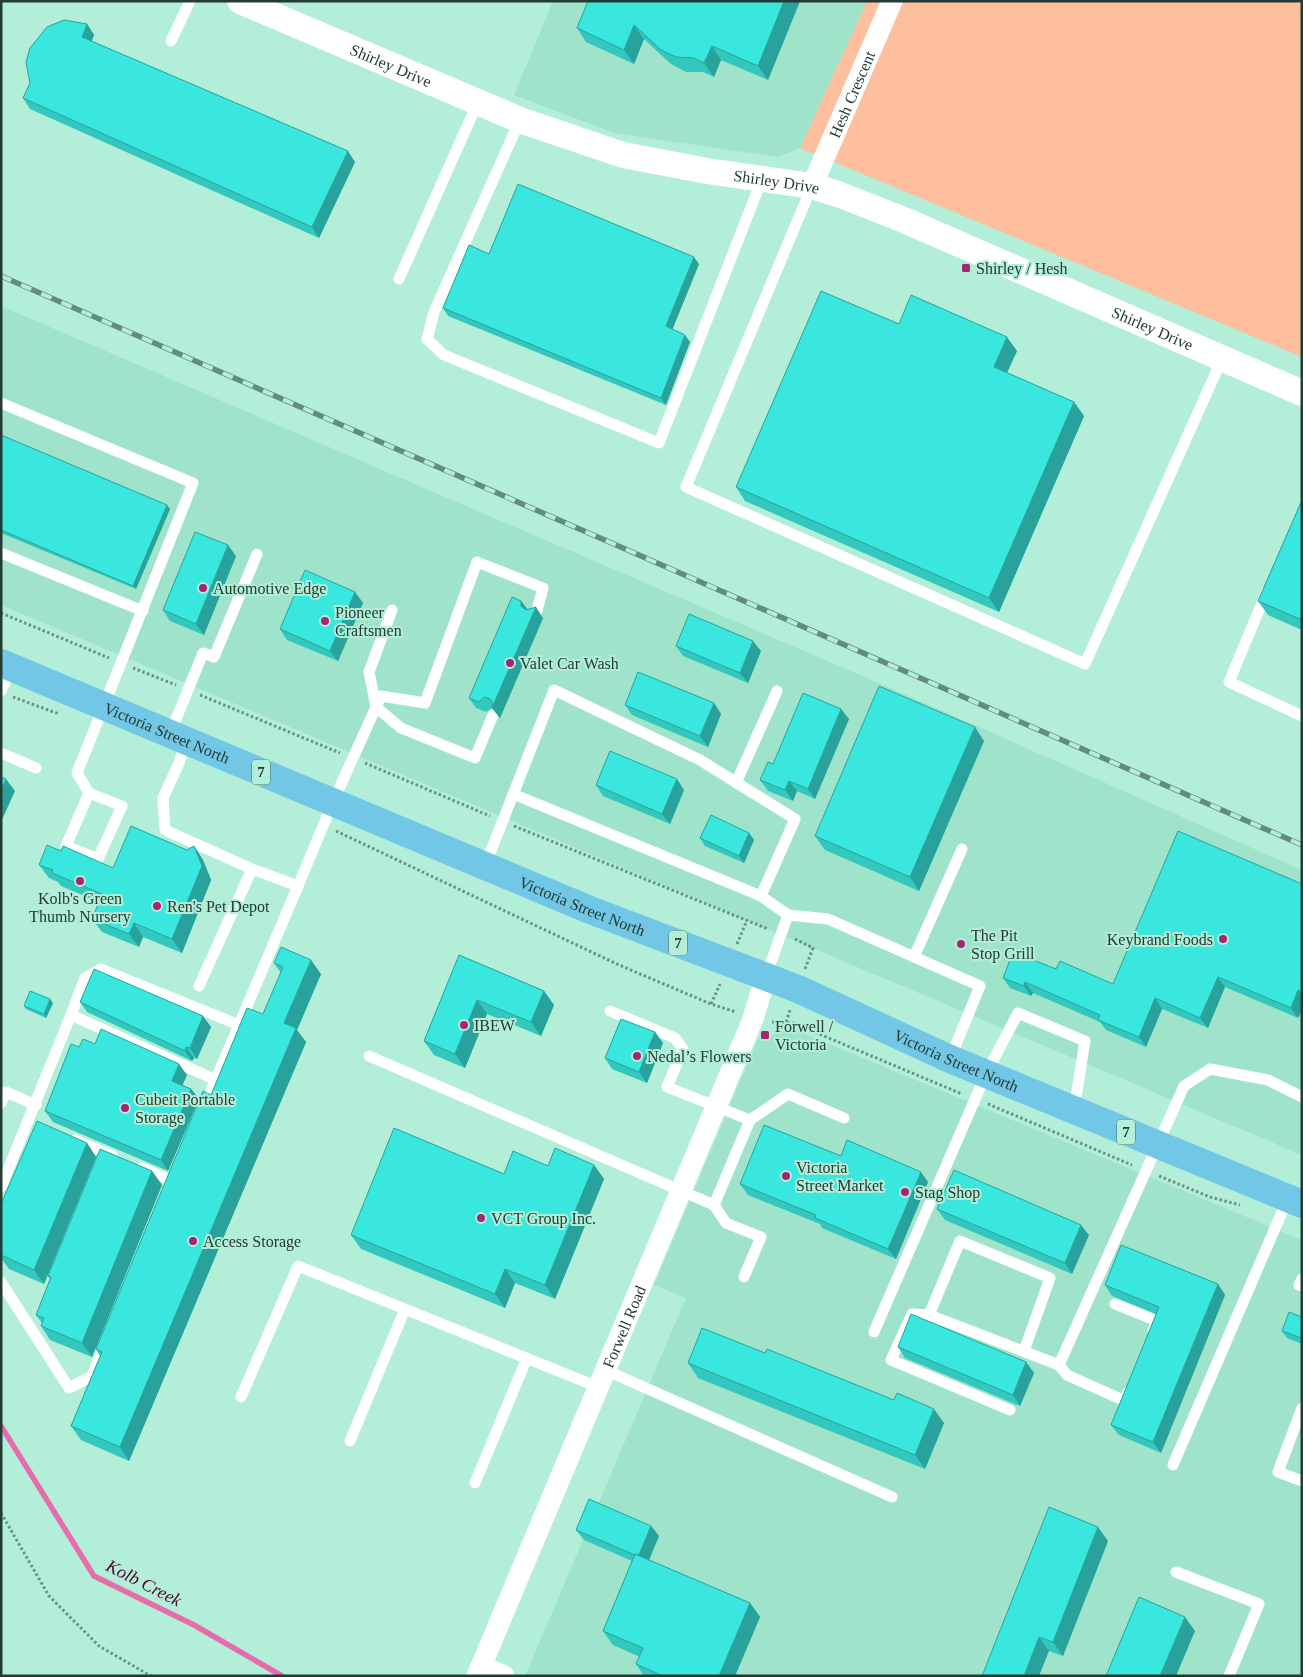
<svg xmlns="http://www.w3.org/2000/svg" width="1303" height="1677" font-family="Georgia,serif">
  <rect width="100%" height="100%" fill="#b3efd8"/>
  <g fill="#9fe4ca">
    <polygon points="553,1 867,1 800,148 778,157 614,133 514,95"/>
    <polygon points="1,306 918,700 1302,870 1302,1155 1,605"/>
    <polygon points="793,1029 1302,1240 1302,1676 525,1676 686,1298 654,1285 758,1039"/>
  </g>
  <polygon fill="#fdbf9e" points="867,1 1302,1 1302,357 800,148"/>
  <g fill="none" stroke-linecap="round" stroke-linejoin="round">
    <polyline stroke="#e76cad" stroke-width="5.5" points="1,1426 94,1576 194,1625 282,1676"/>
    <g stroke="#699282" stroke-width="3" stroke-dasharray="2.5 2.5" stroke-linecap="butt">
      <polyline points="1,613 109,658"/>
      <polyline points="133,668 176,685"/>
      <polyline points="200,695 340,753"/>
      <polyline points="13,697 59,714"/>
      <polyline points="365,763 490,816"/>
      <polyline points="514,826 768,929"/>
      <polyline points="336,831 619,965 711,1004 736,1012"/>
      <polyline points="795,939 813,948 805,969"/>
      <polyline points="737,944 747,920"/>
      <polyline points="711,1004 720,984"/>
      <polyline points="772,1022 793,1023 962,1094"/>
      <polyline points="786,1022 790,1010"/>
      <polyline points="988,1104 1132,1165"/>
      <polyline points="1159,1176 1210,1197 1240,1205"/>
      <polyline points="1,1513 49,1596 99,1646 151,1676"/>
    </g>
    <g stroke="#fff" stroke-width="11">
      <polyline points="171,41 190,1"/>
      <polyline points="520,120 434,312 427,339 444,355 659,443 762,179"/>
      <polyline points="812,186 686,487 1085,664 1222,359"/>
      <polyline points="399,279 478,102"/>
      <polyline points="1,403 193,483 77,773 89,793 66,846 98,859 122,806 89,793"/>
      <polyline points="1,553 143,611"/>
      <polyline points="1267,591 1229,682 1302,716"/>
      <polyline points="392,610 369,672 376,707 401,728 475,758 493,715"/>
      <polyline points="1,691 11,668"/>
      <polyline points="170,734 203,653 214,657 257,554"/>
      <polyline points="186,741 179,763 163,798 165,830 252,869 298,886 333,802 381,696 425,703 477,562 543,588 536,614"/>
      <polyline points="1,753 36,768"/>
      <polyline points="736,783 777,691"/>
      <polyline points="513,794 761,896 788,915 828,919 980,986 950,1059"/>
      <polyline points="485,866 554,690 700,760 795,819 761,896"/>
      <polyline points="914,957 962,849"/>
      <polyline points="766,976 788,915"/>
      <polyline points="199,986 252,869"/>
      <polyline points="71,1015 85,978 101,969 239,1025"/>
      <polyline points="369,1056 714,1205 750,1120 667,1087 683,1049 675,1038 610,1011"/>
      <polyline points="1,1103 6,1092 36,1105"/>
      <polyline points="204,1107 298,886"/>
      <polyline points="750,1120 788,1094 844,1118"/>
      <polyline points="75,1140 113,1156"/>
      <polyline points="142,1168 172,1181"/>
      <polyline points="1,1187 71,1015 216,1080"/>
      <polyline points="714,1205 726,1223 761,1237 744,1277"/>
      <polyline points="1302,1279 1299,1285 1302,1286"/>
      <polyline points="1,1282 69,1388 92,1376 105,1343"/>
      <polyline points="1115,1304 1157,1321 1153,1331"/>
      <polyline points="929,1315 912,1314 891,1360 1010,1410"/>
      <polyline points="874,1332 986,1074 1018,1013 1085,1041 1074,1110"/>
      <polyline points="1024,1351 1050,1278 960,1241 929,1315 1059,1365"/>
      <polyline points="605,1370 892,1497"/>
      <polyline points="1128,1392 1125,1401 1067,1375 1059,1365 1184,1086 1210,1069 1268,1080 1302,1097"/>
      <polyline points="241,1397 298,1266 598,1387"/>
      <polyline points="1302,1408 1278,1472 1302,1481"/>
      <polyline points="350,1441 405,1309"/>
      <polyline points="1173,1465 1288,1198"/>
      <polyline points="475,1483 527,1358"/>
      <polyline points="1176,1572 1259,1604 1229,1676"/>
    </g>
    <g stroke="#fff" stroke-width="21">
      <path id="s1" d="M812,186L892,1"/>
      <polyline points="481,1666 504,1676"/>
      <path id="s2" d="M477,1676L753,1019L766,976"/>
    </g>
    <path stroke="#fff" stroke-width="26" id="s3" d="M240,1L520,120L623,155L707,171L812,186L838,194L904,220L1302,393"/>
    <path stroke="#71c7e5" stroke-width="28" id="s4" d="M1,663L590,910L798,989L950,1059L1302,1204"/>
    <g stroke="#648c7d" stroke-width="5.5">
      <polyline id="rail" points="1,276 1302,845"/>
    </g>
    <use href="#rail" stroke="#b3efd8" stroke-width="4" stroke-dasharray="11" stroke-linecap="butt"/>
  </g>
  <g fill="#32c7bf">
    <polygon points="588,1 800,1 768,80 721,60 714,77 703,72 686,72 671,64 644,39 634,64 586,42 577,28"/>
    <polygon points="87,24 94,35 92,41 355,162 319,238 30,109 23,98"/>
    <polygon points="489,254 699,264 672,329 690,342 666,405 448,316 443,308"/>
    <polygon points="899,324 1017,351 1007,373 1074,402 1084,416 999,612 745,501 736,487"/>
    <polygon points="1,435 170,509 136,589 1,533"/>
    <polygon points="1302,500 1302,630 1268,615 1258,601"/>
    <polygon points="236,556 204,635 170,621 163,610"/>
    <polygon points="355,592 363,603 338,661 287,640 280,629"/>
    <polygon points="521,601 528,610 543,618 500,718 492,708 486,712 476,708 469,698"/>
    <polygon points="676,646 761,651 748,683 683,656"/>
    <polygon points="714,703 721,714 708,747 632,715 625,705"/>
    <polygon points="849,719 815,799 797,791 793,801 768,791 760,780 773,764"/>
    <polygon points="984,741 919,891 825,850 815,836"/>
    <polygon points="596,785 684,790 670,824 603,796"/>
    <polygon points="749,833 754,840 744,863 705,846 700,838"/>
    <polygon points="194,846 203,860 211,880 182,953 143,937 139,947 102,932 92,919 99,902 61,886 58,882 49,878 39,865 61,851 113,868 187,850"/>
    <polygon points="1302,884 1302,1010 1298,1018 1225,987 1208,1028 1162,1009 1146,1047 1106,1030 1100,1022 1033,993 1031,996 1010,988 1003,978 1056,969 1113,984"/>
    <polygon points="459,955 544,991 554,1005 541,1036 487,1014 465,1068 434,1055 424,1041"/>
    <polygon points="274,963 321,974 297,1030 306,1042 129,1461 81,1440 71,1426 100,1356 96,1349 211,1095 263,1014 281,973"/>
    <polygon points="80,1002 211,1027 197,1059 194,1058 192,1061 87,1012"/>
    <polygon points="53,1003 46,1018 26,1009 24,1006"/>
    <polygon points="655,1032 663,1043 647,1083 612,1069 605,1058"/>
    <polygon points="95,1044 187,1075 182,1085 191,1089 199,1099 168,1171 53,1122 45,1111 79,1047"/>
    <polygon points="87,1143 96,1157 44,1284 9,1269 1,1258 1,1204"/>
    <polygon points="841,1156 928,1182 896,1259 822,1228 820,1224 748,1195 740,1184"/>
    <polygon points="594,1165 604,1179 555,1299 515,1283 505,1308 361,1249 351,1235 504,1174 548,1166"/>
    <polygon points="152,1171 162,1185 92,1357 50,1340 41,1326 42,1323 36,1315 50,1279 48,1276"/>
    <polygon points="937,1209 1089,1235 1072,1274 945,1220"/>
    <polygon points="1218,1284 1225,1295 1161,1453 1119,1435 1111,1425 1156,1314 1112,1296 1105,1285"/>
    <polygon points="1302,1317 1302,1344 1287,1338 1282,1331"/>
    <polygon points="898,1347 1026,1362 1034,1373 1020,1406 905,1358"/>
    <polygon points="688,1363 944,1423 925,1469 698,1378"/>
    <polygon points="651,1526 659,1536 649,1560 750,1603 760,1617 735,1676 644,1676 636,1664 640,1657 613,1645 603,1631 632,1561 584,1540 576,1530"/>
    <polygon points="1108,1541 1063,1656 1049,1651 982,1676"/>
  </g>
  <g fill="#29a29b">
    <polygon points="784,1 800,1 768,80 758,66"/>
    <polygon points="87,24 94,35 89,48 82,37"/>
    <polygon points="634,25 644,39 634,64 624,50"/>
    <polygon points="712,46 721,60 714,77 704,63"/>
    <polygon points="348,151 355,162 319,238 312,227"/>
    <polygon points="694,257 699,264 671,333 666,326"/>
    <polygon points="685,335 690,342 666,405 661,398"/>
    <polygon points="1007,337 1017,351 1003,381 994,367"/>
    <polygon points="1074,402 1084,416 999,612 989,598"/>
    <polygon points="167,505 170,509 136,589 133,586"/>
    <polygon points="228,545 236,556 204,635 196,624"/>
    <polygon points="355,592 363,603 338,661 330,651"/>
    <polygon points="521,601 529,611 529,616 521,606"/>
    <polygon points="536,607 543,618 500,718 492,708"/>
    <polygon points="753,641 761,651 748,683 740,673"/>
    <polygon points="714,703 721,714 708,747 700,736"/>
    <polygon points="841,709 849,719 815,799 808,789"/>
    <polygon points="975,727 984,741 919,891 910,877"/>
    <polygon points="6,779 15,791 1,822 1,790"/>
    <polygon points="677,779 684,790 670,824 662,814"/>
    <polygon points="789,781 797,791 793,801 785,790"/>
    <polygon points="749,833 754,840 744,863 739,856"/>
    <polygon points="194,846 203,860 211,880 182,953 172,939"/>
    <polygon points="134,923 143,937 139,947 129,934"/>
    <polygon points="311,960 321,974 297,1030 306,1042 129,1461 120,1447 284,1023"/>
    <polygon points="1218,977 1225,987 1208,1028 1200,1018"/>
    <polygon points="1025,982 1033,993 1031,996 1024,986"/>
    <polygon points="1298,990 1302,995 1302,1010 1298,1018 1291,1008"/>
    <polygon points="544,991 554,1005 541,1036 531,1022"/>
    <polygon points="1155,998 1162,1009 1146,1047 1139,1037"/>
    <polygon points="50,999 53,1003 46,1018 44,1014"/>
    <polygon points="477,1000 487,1014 465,1068 455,1054"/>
    <polygon points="203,1016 211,1027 197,1059 190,1048"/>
    <polygon points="655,1032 663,1043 647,1083 639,1072"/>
    <polygon points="186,1047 194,1058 192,1061 185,1051"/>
    <polygon points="179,1064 187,1075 180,1091 172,1081"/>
    <polygon points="191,1089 199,1099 168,1171 161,1160"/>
    <polygon points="87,1143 96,1157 44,1284 34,1270"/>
    <polygon points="594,1165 604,1179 555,1299 545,1285"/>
    <polygon points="152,1171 162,1185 92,1357 82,1343"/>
    <polygon points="921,1172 928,1182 896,1259 888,1249"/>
    <polygon points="1081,1225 1089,1235 1072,1274 1065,1263"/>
    <polygon points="505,1269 515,1283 505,1308 495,1294"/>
    <polygon points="1218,1284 1225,1295 1161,1453 1153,1442"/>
    <polygon points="1026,1362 1034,1373 1020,1406 1013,1395"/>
    <polygon points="934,1409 944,1423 925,1469 915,1455"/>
    <polygon points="651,1526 659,1536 646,1567 638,1556"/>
    <polygon points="1098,1527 1108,1541 1063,1656 1053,1642"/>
    <polygon points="750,1603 760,1617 735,1676 719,1676"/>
    <polygon points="1185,1617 1195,1631 1176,1676 1160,1676"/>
    <polygon points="1039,1637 1049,1651 1039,1676 1024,1676"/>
  </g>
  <g fill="#3ae7de" stroke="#29a29b">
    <polygon points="588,1 784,1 758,66 712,46 704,63 694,58 676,57 661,50 634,25 624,50 577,28"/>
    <polygon points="64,20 87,24 82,37 348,151 312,227 23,98 30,83 26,62 30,48 47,27"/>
    <polygon points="518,184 694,257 666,326 685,335 661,398 443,308 469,245 489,254"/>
    <polygon points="821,291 899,324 911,295 1007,337 994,367 1074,402 989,598 736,487"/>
    <polygon points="1,435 167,505 133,586 1,530"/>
    <polygon points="1302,500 1302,620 1258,601"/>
    <polygon points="195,532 228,545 196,624 163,610"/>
    <polygon points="305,570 355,592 330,651 280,629"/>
    <polygon points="512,597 521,601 521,606 526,610 536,607 492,708 493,703 489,698 484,697 479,702 469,698"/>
    <polygon points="689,614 753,641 740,673 676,646"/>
    <polygon points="638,672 714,703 700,736 625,705"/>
    <polygon points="879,686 975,727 910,877 815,836"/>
    <polygon points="803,693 841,709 808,789 789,781 785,790 760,780 768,762 773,764"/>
    <polygon points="610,751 677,779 662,814 596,785"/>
    <polygon points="1,777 6,779 1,790"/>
    <polygon points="711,815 749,833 739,856 700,838"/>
    <polygon points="131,826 187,850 194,846 202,866 172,939 134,923 129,934 92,919 102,894 52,873 53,870 39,865 47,845 61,851 63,846 113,868"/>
    <polygon points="1178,831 1302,884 1302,992 1298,990 1291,1008 1218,977 1200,1018 1155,998 1139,1037 1098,1020 1100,1015 1025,982 1024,986 1003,978 1013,952 1056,969 1060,961 1113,984"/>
    <polygon points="281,947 311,960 284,1023 296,1028 120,1447 71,1426 102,1352 96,1349 203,1091 211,1095 247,1008 263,1014 283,967 274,963"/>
    <polygon points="459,955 544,991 531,1022 477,1000 455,1054 424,1041"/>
    <polygon points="94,969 203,1016 190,1048 186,1047 185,1051 80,1002"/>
    <polygon points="30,991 50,999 44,1014 24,1006"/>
    <polygon points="621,1019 655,1032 639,1072 605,1058"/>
    <polygon points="101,1029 179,1064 172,1081 191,1089 161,1160 45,1111 71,1044 79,1047 83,1039 95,1044"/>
    <polygon points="37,1121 87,1143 34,1270 1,1255 1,1249 2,1247 1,1247 1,1204"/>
    <polygon points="764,1125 841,1156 847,1140 921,1172 888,1249 815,1218 816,1215 740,1184"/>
    <polygon points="394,1128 504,1174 513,1151 548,1166 555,1148 594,1165 545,1285 505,1269 495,1294 351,1235"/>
    <polygon points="100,1149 152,1171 82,1343 41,1326 44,1318 36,1315 51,1277 48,1276"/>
    <polygon points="954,1170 1081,1225 1065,1263 937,1209"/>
    <polygon points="1121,1245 1218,1284 1153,1442 1111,1425 1159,1307 1105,1285"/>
    <polygon points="1289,1312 1302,1317 1302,1338 1282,1331"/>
    <polygon points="911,1314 1026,1362 1013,1395 898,1347"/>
    <polygon points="702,1328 765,1353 767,1349 894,1400 897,1393 934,1409 915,1455 688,1363"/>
    <polygon points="589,1499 651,1526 639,1555 635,1554 635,1555 576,1530"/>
    <polygon points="1049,1507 1098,1527 1053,1642 1039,1637 1024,1676 982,1676"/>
    <polygon points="635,1554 750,1603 719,1676 663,1676 636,1664 643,1648 603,1631"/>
    <polygon points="1139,1597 1185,1617 1160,1676 1106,1676"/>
  </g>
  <g fill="#a62472" stroke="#b3efd8" stroke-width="2">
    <rect x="961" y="263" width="10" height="10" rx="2.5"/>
    <circle cx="203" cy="588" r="5"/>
    <circle cx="325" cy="621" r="5"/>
    <circle cx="510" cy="663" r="5"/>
    <circle cx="80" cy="881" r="5"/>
    <circle cx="157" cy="906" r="5"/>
    <circle cx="1223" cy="939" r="5"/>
    <circle cx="961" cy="944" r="5"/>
    <circle cx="464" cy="1025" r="5"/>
    <rect x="760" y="1030" width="10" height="10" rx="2.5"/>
    <circle cx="637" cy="1056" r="5"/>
    <circle cx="125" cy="1108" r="5"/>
    <circle cx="786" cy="1176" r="5"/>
    <circle cx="905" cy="1192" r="5"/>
    <circle cx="481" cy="1218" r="5"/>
    <circle cx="193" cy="1241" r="5"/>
  </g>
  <g text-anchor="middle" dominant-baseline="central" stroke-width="4" stroke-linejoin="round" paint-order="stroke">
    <g fill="#b3efd8" stroke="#4e7164" stroke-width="1">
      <rect x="252" y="759.5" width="18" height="25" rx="4"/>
      <rect x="669" y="930.5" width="18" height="25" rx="4"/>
      <rect x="1117" y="1119.5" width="18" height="25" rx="4"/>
    </g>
    <g font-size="15" font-weight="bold" fill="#233b32">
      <text x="261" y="772">7</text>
      <text x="678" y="943">7</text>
      <text x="1126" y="1132">7</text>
    </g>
    <g font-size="16" fill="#233b32" stroke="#b3efd8">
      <text stroke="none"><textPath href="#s3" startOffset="164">Shirley Drive</textPath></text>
      <text stroke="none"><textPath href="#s1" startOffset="100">Hesh Crescent</textPath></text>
      <text stroke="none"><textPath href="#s3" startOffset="569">Shirley Drive</textPath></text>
      <text stroke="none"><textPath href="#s3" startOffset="974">Shirley Drive</textPath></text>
      <text stroke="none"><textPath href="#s4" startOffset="180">Victoria Street North</textPath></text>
      <text stroke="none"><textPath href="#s4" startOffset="630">Victoria Street North</textPath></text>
      <text stroke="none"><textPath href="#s4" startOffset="1035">Victoria Street North</textPath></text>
      <text stroke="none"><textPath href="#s2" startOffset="379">Forwell Road</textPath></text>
    </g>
    <g font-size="16" fill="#233b32" stroke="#b3efd8" text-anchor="start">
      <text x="976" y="268">Shirley / Hesh</text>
      <text x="213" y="588">Automotive Edge</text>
      <text x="335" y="612">Pioneer<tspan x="335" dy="18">Craftsmen</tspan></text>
      <text x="520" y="663">Valet Car Wash</text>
      <text x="80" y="898" text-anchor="middle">Kolb's Green<tspan x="80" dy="18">Thumb Nursery</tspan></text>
      <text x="167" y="906">Ren's Pet Depot</text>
      <text x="971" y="935">The Pit<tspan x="971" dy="18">Stop Grill</tspan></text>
      <text x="1213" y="939" text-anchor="end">Keybrand Foods</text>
      <text x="474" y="1025">IBEW</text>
      <text x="775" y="1026">Forwell /<tspan x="775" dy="18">Victoria</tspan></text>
      <text x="647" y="1056">Nedal’s Flowers</text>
      <text x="135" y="1099">Cubeit Portable<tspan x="135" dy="18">Storage</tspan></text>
      <text x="796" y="1167">Victoria<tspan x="796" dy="18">Street Market</tspan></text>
      <text x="915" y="1192">Stag Shop</text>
      <text x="491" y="1218">VCT Group Inc.</text>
      <text x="203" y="1241">Access Storage</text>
    </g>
    <g font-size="18" font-style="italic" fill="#530335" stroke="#b3efd8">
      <text transform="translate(144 1583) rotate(27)">Kolb Creek</text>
    </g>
  </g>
  <rect width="1303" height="1677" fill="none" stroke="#233b32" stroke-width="5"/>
</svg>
